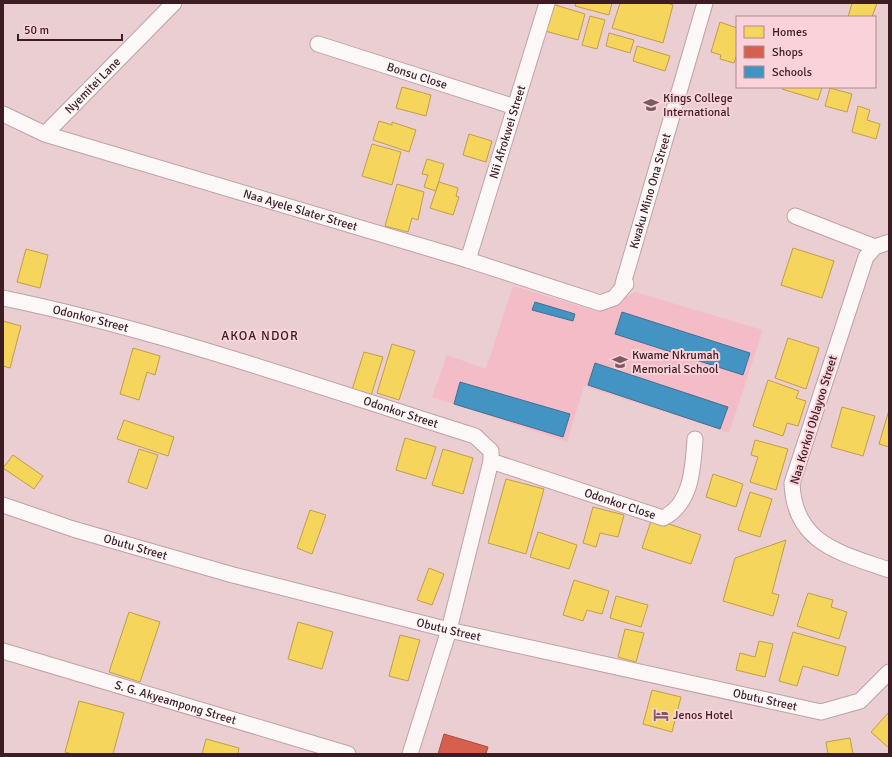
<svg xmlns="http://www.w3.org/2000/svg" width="892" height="757" font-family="Signika,sans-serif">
  <rect width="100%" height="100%" fill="#ebced2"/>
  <polygon fill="#f4bcc6" points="513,286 596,311 635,292 763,330 729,433 584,386 567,442 432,397 447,355 486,369"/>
  <g fill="#f6d55c" stroke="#bf9e4b">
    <polygon points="576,3 612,3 609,15 575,6"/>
    <polygon points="620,3 667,3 673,5 663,43 612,28"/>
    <polygon points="852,3 877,3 872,17 848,17"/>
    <polygon points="552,4 585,14 578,40 545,31"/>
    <polygon points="590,16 605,20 597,49 582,45"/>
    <polygon points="720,22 737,28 737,54 734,63 720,59 721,55 711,52"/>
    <polygon points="609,33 634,40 630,53 606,46"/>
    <polygon points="637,46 670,56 665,71 633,61"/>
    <polygon points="402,87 431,95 426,116 396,108"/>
    <polygon points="783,87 822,87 818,100 782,89"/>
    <polygon points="830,88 852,94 847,112 825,106"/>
    <polygon points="858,106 870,110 867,120 880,124 876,139 852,132"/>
    <polygon points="379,121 392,125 392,122 416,130 409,152 373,140"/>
    <polygon points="469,134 492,141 486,162 463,155"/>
    <polygon points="372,144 401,152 392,185 362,176"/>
    <polygon points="427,159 444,164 436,191 424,187 428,175 422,174"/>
    <polygon points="439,182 458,188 456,196 459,197 453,215 430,208"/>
    <polygon points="397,184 424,192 418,220 412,218 408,232 385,226"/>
    <polygon points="793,248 834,261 822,298 781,285"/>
    <polygon points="26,249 48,255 40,288 17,282"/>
    <polygon points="3,321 21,326 10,368 3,366"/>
    <polygon points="788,338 819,348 806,389 775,378"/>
    <polygon points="392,344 415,351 399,400 377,393"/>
    <polygon points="133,348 160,356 155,375 147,372 139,400 120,394"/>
    <polygon points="364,352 383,357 370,399 351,393"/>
    <polygon points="768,380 799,391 796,398 806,401 798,426 787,423 783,436 753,426"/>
    <polygon points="842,407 875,416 863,456 831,447"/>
    <polygon points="889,410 889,447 879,444"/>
    <polygon points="124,420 174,437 168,456 117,439"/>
    <polygon points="405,438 436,447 426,479 396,470"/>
    <polygon points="755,440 788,449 776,490 750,482 758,457 751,455"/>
    <polygon points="139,449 158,455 147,489 128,482"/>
    <polygon points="443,449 473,458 463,494 432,485"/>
    <polygon points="13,455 43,476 34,489 3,468"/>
    <polygon points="713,474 743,484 736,507 706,497"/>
    <polygon points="506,479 544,489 526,554 488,543"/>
    <polygon points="750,492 772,499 760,537 738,530"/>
    <polygon points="593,507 624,515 618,537 600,533 596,547 583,543"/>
    <polygon points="310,510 326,515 312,554 297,548"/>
    <polygon points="652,518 701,535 691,564 642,548"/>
    <polygon points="538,532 577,545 569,569 530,557"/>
    <polygon points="786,540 772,593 779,595 773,616 723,601 735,558"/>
    <polygon points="429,568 444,574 432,605 417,600"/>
    <polygon points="574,580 609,591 602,614 587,610 583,621 563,615"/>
    <polygon points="808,593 833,600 831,607 847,612 839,639 797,626"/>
    <polygon points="616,596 648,605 641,627 610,618"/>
    <polygon points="129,612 160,622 140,682 109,672"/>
    <polygon points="298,622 333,632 322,669 288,659"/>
    <polygon points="625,629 644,633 636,662 618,657"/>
    <polygon points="793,632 846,647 838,676 803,666 797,686 779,681"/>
    <polygon points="400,635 420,640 408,681 389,676"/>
    <polygon points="759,641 773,644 765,677 736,670 740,653 755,657"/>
    <polygon points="652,690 681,697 672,732 643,724"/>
    <polygon points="79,701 124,713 113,754 72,754 65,752"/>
    <polygon points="889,712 889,748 871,732"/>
    <polygon points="850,738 853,754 828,754 826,742"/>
    <polygon points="206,739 239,748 238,754 202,754"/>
  </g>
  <polygon fill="#d6604d" stroke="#a84c40" points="444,734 488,747 486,754 438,754"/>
  <g fill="#4393c3" stroke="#426f93">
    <polygon points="535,302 575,314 573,321 532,310"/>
    <polygon points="622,312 750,353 743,375 615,334"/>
    <polygon points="595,363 728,407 720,429 588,385"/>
    <polygon points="460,382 570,414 563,437 454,404"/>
  </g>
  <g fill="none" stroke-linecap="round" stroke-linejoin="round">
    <g stroke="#bea1a7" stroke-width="17">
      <g id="minor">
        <path id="s1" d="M318,44L515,107"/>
        <path id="s2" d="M3,114L45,134L468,260L600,303L614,298L626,284H623L705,3"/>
        <path id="s3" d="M45,134L174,3"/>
        <polyline points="795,216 875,247"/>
        <path d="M889,242L875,247L866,257L792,483C794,544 841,553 889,570"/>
        <path id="s4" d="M468,260L547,3"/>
        <path id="s5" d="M3,298C163,331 319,387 475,436L491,451V461L449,630L410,754"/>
        <path id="s6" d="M491,461L663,518C692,504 693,467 695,439"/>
        <path id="s7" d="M3,505L73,529L233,575L449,630L821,712L860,701L889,672"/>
        <path id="s8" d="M3,651L348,754"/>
      </g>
    </g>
    <use href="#minor" stroke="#fcf8f8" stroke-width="15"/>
  </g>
  <defs>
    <g id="school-bare" transform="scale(1.2)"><path d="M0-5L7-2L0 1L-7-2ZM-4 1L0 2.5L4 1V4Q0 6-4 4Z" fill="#7b5a60" stroke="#f9d3d9" stroke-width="2.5" paint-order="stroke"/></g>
    <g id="hotel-bare" transform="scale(1.2)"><path d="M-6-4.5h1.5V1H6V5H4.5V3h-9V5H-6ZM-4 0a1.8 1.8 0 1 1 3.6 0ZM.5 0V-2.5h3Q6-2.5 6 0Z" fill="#7b5a60" stroke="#f9d3d9" stroke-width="2.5" paint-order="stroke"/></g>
  </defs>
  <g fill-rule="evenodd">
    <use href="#school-bare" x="651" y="105"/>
    <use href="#school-bare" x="620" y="362"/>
    <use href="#hotel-bare" x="661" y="715"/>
  </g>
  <g text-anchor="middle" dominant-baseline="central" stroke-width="4" stroke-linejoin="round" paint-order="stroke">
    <g font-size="12" fill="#3e1c23" stroke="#f9d3d9">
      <text stroke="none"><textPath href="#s1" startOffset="104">Bonsu Close</textPath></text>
      <text stroke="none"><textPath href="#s3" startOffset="68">Nyemitei Lane</textPath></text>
      <text stroke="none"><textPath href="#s4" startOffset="134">Nii Afrokwei Street</textPath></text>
      <text stroke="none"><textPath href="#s2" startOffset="760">Kwaku Mino Ona Street</textPath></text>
      <text stroke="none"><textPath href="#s2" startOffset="313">Naa Ayele Slater Street</textPath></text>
      <text stroke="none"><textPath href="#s5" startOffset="90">Odonkor Street</textPath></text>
      <text stroke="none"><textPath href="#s5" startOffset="414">Odonkor Street</textPath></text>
      <text transform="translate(814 420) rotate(-73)">Naa Korkoi Oblayoo Street</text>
      <text stroke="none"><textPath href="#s6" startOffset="136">Odonkor Close</textPath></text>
      <text stroke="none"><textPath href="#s7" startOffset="139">Obutu Street</textPath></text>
      <text stroke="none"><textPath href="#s7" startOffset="463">Obutu Street</textPath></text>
      <text stroke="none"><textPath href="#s7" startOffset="787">Obutu Street</textPath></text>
      <text stroke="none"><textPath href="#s8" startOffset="180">S. G. Akyeampong Street</textPath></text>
    </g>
    <g font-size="12" fill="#3e1c23" stroke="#f9d3d9" text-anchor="start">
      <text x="663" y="98">Kings College<tspan x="663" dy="14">International</tspan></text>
      <text x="632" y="355">Kwame Nkrumah<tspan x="632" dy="14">Memorial School</tspan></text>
      <text x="673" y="715">Jenos Hotel</text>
    </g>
    <g font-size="13" letter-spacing="1" fill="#3e1c23" stroke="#f9d3d9">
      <text x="260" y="336">AKOA NDOR</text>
    </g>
  </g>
  <rect width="892" height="757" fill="none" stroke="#3e1c23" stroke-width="8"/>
  <rect x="736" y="16" width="140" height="72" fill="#f9d3d9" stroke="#ae8a90"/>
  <rect x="744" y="26" width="20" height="12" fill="#f6d55c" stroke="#ae8a90"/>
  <text x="772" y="36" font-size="12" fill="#3e1c23">Homes</text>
  <rect x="744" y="46" width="20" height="12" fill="#d6604d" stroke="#ae8a90"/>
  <text x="772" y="56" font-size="12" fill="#3e1c23">Shops</text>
  <rect x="744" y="66" width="20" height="12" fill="#4393c3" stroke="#ae8a90"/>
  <text x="772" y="76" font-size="12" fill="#3e1c23">Schools</text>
  <path d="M18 34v6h104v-6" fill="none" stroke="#3e1c23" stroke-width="2"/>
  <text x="24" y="34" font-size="12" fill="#3e1c23" stroke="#f9d3d9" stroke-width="3" paint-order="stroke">50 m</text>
</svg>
